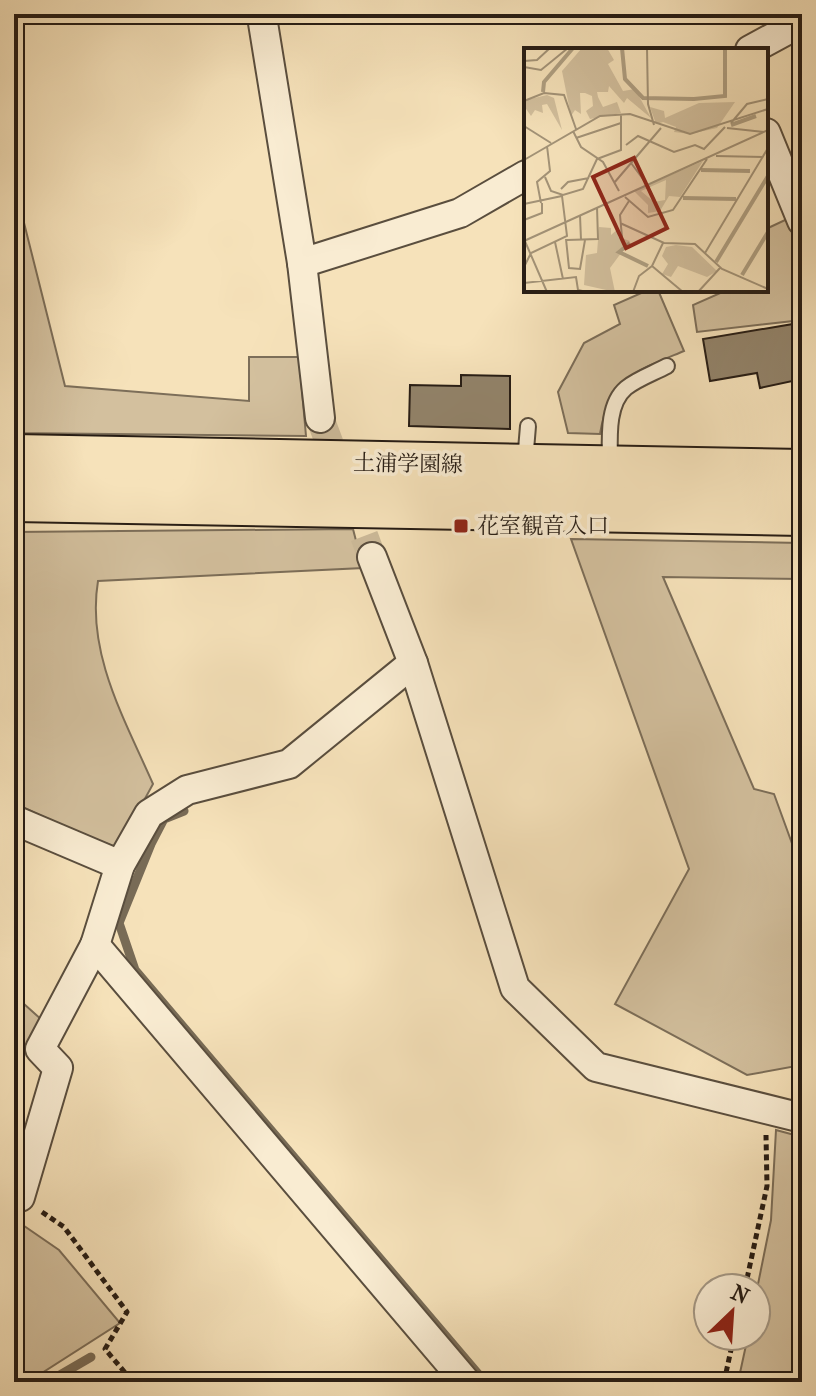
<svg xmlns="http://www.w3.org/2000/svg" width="816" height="1396" font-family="'IM FELL French Canon','Noto Serif JP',serif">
  <rect width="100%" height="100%" fill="#f6e2ba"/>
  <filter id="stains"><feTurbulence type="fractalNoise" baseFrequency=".0025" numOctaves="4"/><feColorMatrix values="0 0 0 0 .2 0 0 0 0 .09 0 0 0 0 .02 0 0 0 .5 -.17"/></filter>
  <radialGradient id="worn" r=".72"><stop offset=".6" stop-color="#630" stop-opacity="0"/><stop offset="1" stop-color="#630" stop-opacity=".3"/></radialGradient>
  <g fill="#d3c09e" stroke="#7c6e59" stroke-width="2">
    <polygon points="14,183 65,386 249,401 249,357 299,357 306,436 14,433"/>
    <polygon points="802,212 802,320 697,332 693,305 727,290 766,290 766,229"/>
    <path d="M648,290H658L684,351C636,371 609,378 600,434L568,433L558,392L584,343L620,324L614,305Z"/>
    <path d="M353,529L363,568L98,581C86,653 125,720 153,784L118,848L69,829L14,803V532Z"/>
    <polygon points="571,539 802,543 802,579 663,577 754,789 774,794 802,871 802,1065 747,1075 615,1004 689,869"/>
    <polygon points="14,995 43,1021 14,1066"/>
    <polygon points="776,1130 802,1137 802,1382 738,1382 748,1336 756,1336 756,1294 771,1220"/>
    <polygon points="14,1219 59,1250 120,1323 34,1378 14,1382"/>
  </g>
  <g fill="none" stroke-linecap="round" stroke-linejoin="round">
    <g stroke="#786b56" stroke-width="9">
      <polyline points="184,811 164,819 151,844 119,923 135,970 485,1382"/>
      <polyline points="48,1382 91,1357"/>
    </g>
  </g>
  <g fill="#92836a" stroke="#261c14" stroke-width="2">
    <polygon points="799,323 802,339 802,379 760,388 757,373 710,381 703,339"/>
    <polygon points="461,375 510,376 510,429 409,426 410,385 461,386"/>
  </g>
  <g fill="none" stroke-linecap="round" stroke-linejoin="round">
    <polyline stroke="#ccba99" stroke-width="28" stroke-dasharray="28 14" stroke-linecap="butt" points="320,418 372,557"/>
    <g stroke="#5a4e3e" stroke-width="18">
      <g id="service">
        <polyline points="525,462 528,426"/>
        <path d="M610,464C610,441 606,405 626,388C637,379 654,373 667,366"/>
      </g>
    </g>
    <g stroke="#5a4e3e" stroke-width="32">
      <g id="minor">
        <polyline points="264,14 263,23 302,263 320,418"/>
        <polyline points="750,50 802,22"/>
        <polyline points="766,133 802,221"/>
        <polyline points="302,263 460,213 526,175"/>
        <polyline points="372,557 413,663 515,988 596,1067 802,1118"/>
        <polyline points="14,820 120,865"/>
        <polyline points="95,945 466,1382"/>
        <polyline points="20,1197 58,1068 40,1049 95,945 120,865 149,814 187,790 289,764 413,663"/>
      </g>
    </g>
    <g stroke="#261c14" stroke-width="48">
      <g id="primary">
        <polyline points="14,457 802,472"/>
        <polyline points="14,499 802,513"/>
      </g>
    </g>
    <g stroke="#261c14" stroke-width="5" stroke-dasharray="6 4" stroke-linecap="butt">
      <polyline points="42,1212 64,1227 127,1312 105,1349 133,1382"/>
      <polyline points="745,1288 767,1186 766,1135"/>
      <polyline points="724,1382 734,1336"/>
    </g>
    <use href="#service" stroke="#f9ecd2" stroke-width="14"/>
    <use href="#minor" stroke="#f9ecd2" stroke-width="28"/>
    <use href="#primary" stroke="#f6e2ba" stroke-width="44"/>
  </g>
  <rect fill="#8f2418" stroke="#f9ecd2" stroke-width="3" x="453" y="518" width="16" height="16" rx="4"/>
  <g text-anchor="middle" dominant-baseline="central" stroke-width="7" stroke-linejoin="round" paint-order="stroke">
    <g font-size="22" fill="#261c14" stroke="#f9ecd2">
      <text transform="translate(408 464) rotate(1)">土浦学園線</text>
    </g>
    <g font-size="22" fill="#261c14" stroke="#f9ecd2" text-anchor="start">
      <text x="477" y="526">花室観音入口</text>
    </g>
  </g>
  <g transform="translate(524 48)">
    <rect width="244" height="244" fill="#f6e2ba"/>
    <path d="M58,0H83L90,12L84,16L99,43L111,41L127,70L103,50L100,55L85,38L84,44H73L74,49L79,59L93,54L97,65L66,71L62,63L69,58L68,48L61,45H56L57,66L51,62L47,68L38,23ZM23,47L30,50L38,82L23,56L18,57L19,65L11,62L7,68L0,58L2,52ZM211,54L193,80L166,86L150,84L152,79L139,74L132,76L126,59L140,63L141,70L175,55ZM179,113L156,149L145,148L136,163L124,165V157L110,143ZM142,132L141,152L130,154L117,143ZM75,179L87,180V187L95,180L94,189L106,193L86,220L91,244L60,237L62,207L73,205ZM152,197L168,199L193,223L183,229L154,218L147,229L138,226L144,216L138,208L142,199Z" fill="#d3c09e" fill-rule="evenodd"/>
    <path fill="none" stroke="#af9f82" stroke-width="4" d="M98,0L101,31L119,50L170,51L201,48V0M19,44L20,34L49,0M207,77L232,68M177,122L226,123M159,150L212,151M106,195L95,204L124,218M192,214L244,128M218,227L244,184"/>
    <path fill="none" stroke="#a39378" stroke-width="2" d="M123,0L124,56L130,77M0,13L13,12L26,0M0,19L17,22L44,0M0,53L20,45L40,47L52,81M207,75L223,56L244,51M0,78L27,95M203,80L240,84M49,83L57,99L79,114L95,143M52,90L97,75M102,97L114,88L150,104L171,97L180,101L201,79M192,108L239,109M73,111L97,102V66M0,112L76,68L106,66L166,86L244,61M107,115L125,139M21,129L27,143L39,147L59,141L73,111M90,135L137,80M37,141L44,134L65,130M101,149L124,169L149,162L183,111M17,155L13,134L26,123L23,98M0,156L38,148L43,188L7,205L0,219M56,167L57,192M0,172L18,165V155M96,175L140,195L171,196L198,221L244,241M98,189L96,167L105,153M0,191L23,244M42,191L45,220L56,221L61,192M43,192L74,191L73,159M0,193L244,82M31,194L39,231M139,195L128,218L159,244M181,205L244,100M0,235L52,229L54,242L63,244M109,244L115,228L128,218M174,244L196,220"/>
    <path fill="#8f2418" fill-opacity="0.15" stroke="#8f2418" stroke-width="4" d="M110,110L143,180L102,200L69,129Z"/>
    <rect width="244" height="244" fill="none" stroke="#261c14" stroke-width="4"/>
  </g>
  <rect width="816" height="1396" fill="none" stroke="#f6e2ba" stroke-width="48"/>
  <rect x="16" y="16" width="784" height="1364" fill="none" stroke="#261c14" stroke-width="4"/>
  <rect x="24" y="24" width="768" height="1348" fill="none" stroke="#261c14" stroke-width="2"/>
  <g transform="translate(732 1312) rotate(25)"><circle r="38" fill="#f9ecd2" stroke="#a59986" stroke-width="2"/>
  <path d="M0-6L14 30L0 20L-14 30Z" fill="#8f2418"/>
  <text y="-12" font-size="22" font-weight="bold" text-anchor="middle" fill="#261c14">N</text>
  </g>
  <rect width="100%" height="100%" filter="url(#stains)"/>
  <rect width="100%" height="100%" fill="url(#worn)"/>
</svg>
